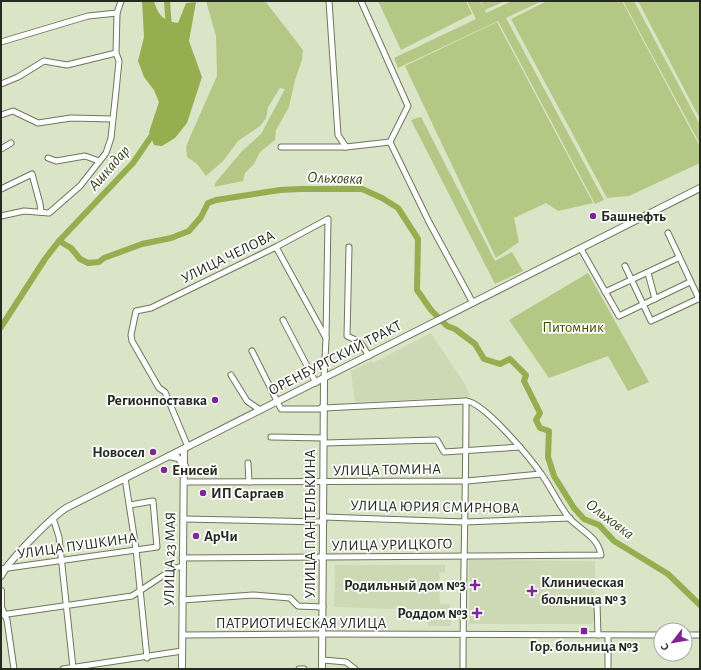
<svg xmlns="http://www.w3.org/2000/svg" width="701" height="670" font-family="'Alegreya Sans',sans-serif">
  <rect width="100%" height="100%" fill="#dae4c7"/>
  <g fill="#cdd9b5">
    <polygon points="431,333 465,384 470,397 355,402 351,371 372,361 373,363"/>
    <polygon points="469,560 595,561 595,621 591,624 469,624"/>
    <polygon points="335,565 445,565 445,572 439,573 440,604 450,604 451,626 428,626 426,610 334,607"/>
  </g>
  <g fill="#b4c886">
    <polygon points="206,1 265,1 303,50 302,60 295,80 289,107 276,130 275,140 260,152 254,164 245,173 243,181 214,187 216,182 242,151 261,134 285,89 280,88 268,107 266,118 260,126 238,141 223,161 206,176 197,164 187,157 186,147 190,137 217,76 216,36"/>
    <polygon points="378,1 466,1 472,14 401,50"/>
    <polygon points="467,1 480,1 483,8 481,1 505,1 485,10 486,13 512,1 542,1 506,18 604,200 595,204 498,21 398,68 394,58 476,19"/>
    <polygon points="547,1 622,1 700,147 700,163 629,196 607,198 511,19"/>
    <polygon points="623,1 634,1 700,125 700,144"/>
    <polygon points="638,1 700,1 700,119"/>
    <polygon points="497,22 593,203 558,211 546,203 514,218 519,242 496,258 405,66"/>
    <polygon points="421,117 495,261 512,252 523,271 495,284 411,120"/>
    <polygon points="588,273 649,382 628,391 608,356 549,378 509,320"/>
  </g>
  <path fill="#95ae50" d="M142,1H154C158,15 163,21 178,23L186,3L196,2L189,41L202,77L187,123L175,138L162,146L154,145L149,132L159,102L154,90L144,77L138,61L144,37Z"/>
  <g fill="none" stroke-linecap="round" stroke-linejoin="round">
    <g stroke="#95ae50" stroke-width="6">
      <polyline points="167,1 169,29"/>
      <polyline points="59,241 71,248 80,259 88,263 99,262 104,258 142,244 171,238 189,231 201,217 208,203 216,200 280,190 300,189 362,189 382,198 398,208 418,239 417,290 431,310 447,326 455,329 475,344 484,359 500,364 510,359 526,375 524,381 540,413 536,420 540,428 549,431 548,457 554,476 574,508 584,519 599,525 614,541 668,574 700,605"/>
      <polyline points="1,327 45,259 59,241 133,163 155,131"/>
    </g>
    <g stroke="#6e775d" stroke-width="7">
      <g id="minor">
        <polyline points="329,1 338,135 346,147"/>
        <polyline points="361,1 408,106 390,142"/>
        <polyline points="1,42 88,16 117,13"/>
        <polyline points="1,84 18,77 44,61 67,65 116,53"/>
        <polyline points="1,115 13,111 38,123 71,118 112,119"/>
        <polyline points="390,142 429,222 473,303"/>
        <polyline points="281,147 346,147 390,142"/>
        <polyline points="1,149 11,143"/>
        <polyline points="48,158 56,161 85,156 99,161"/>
        <polyline points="1,189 32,174 40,204 41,212"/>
        <polyline points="1,216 24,211 49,213 80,186 106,153 111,138 116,91 119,61 116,53 117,13 121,1"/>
        <polyline points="668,233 699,299"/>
        <polyline points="276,247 326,338"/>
        <polyline points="349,247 347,336 360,342 369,356"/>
        <polyline points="581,249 619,316 690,282"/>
        <polyline points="625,266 651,321 700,298"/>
        <polyline points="648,273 655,299"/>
        <polyline points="605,292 678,258"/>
        <polyline points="283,320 316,383"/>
        <polyline points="252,351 281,409 320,409 324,405"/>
        <polyline points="231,375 247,401 260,410"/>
        <polyline points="271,437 324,438"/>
        <polyline points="324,443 437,440 444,452 520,447"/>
        <polyline points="188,447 165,392 159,388 132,341 131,335 136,311 151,308 276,247 328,219 326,339 324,379"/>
        <polyline points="248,463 249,482"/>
        <polyline points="125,478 136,549 147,658"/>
        <polyline points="185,482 467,481 541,474"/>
        <polyline points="324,517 465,522 570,518"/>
        <polyline points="53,518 59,537 73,668"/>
        <polyline points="184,519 324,522"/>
        <path d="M182,558L601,555C598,537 582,531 570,519C559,506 552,489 542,475C531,459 484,402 466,401L324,408"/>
        <polyline points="1,569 157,547 153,501 130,505"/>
        <polyline points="182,600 253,595 290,598 298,606 323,607"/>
        <polyline points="597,603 598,635"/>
        <polyline points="1,606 7,620 14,669"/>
        <polyline points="1,615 132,596 173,569 182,566"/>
        <polyline points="182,635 323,634 661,635"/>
        <polyline points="685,635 700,635"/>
        <polyline points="323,660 346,662 355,669"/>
        <polyline points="63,669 182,651"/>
        <polyline points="299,669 304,669"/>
        <path d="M463,669C463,580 466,490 466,401"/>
        <polyline points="608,669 608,636"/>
      </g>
    </g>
    <g stroke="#6e775d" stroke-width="8">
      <g id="major">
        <polyline points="169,456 178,458 185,466"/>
        <path d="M1,576C9,560 51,518 66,508L700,188"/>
        <polyline points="1,591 1,606"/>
        <polyline points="182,669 184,449"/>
        <polyline points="322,669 324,379"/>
      </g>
    </g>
    <use href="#minor" stroke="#fff" stroke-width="5"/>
    <use href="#major" stroke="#fff" stroke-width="6"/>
  </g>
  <g fill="#7d2695" stroke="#fff" stroke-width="1.5">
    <circle cx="593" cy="216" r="4"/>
    <circle cx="215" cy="400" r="4"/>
    <circle cx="153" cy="452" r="4"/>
    <circle cx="164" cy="470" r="4"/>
    <circle cx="203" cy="493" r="4"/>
    <circle cx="196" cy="536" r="4"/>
    <path d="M473 579h4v4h4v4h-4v4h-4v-4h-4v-4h4z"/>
    <path d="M530 585h4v4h4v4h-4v4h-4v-4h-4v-4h4z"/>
    <path d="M475 607h4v4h4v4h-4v4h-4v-4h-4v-4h4z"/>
    <rect x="580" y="627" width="8" height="8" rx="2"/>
  </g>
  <g text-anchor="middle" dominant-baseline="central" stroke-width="3.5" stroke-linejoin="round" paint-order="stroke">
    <g font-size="15" font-weight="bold" fill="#262a1f" stroke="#fff" text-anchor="start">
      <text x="601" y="216">Башнефть</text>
      <text x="207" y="400" text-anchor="end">Регионпоставка</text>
      <text x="145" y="452" text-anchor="end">Новосел</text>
      <text x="172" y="470">Енисей</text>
      <text x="211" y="493">ИП Саргаев</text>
      <text x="204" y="536">АрЧи</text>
      <text x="541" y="582">Клиническая<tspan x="541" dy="17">больница № 3</tspan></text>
      <text x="466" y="585" text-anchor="end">Родильный дом №3</text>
      <text x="468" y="613" text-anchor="end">Роддом №3</text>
      <text x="584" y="646" text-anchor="middle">Гор. больница №3</text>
    </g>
    <g font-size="15" fill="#262a1f" stroke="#fff">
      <text transform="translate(228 257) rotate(-26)">УЛИЦА ЧЕЛОВА</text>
      <text transform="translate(335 358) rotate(-27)">ОРЕНБУРГСКИЙ ТРАКТ</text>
      <text transform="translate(387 470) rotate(-1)">УЛИЦА ТОМИНА</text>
      <text transform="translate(435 507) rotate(1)">УЛИЦА ЮРИЯ СМИРНОВА</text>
      <text transform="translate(310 524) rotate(-90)">УЛИЦА ПАНТЕЛЬКИНА</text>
      <text transform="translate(392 545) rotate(-1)">УЛИЦА УРИЦКОГО</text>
      <text transform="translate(77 546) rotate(-8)">УЛИЦА ПУШКИНА</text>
      <text transform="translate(170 559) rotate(-89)">УЛИЦА 23 МАЯ</text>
      <text x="301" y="623">ПАТРИОТИЧЕСКАЯ УЛИЦА</text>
    </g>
    <g font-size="15" fill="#3c4c02" stroke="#fff">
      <text x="573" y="327">Питомник</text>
    </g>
    <g font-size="16" font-style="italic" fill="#38431b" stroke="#fff">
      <text transform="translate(109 168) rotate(-49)">Ашкадар</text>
      <text transform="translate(335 178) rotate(2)">Ольховка</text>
      <text transform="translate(610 519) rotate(37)">Ольховка</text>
    </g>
  </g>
  <rect width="701" height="670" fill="none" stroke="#262a1f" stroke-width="4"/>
  <g transform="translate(673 642) rotate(239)"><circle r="19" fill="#ffffff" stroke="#a8aaa5"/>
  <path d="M0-3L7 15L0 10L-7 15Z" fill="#7d2695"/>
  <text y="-6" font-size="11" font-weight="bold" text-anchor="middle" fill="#262a1f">С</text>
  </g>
</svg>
